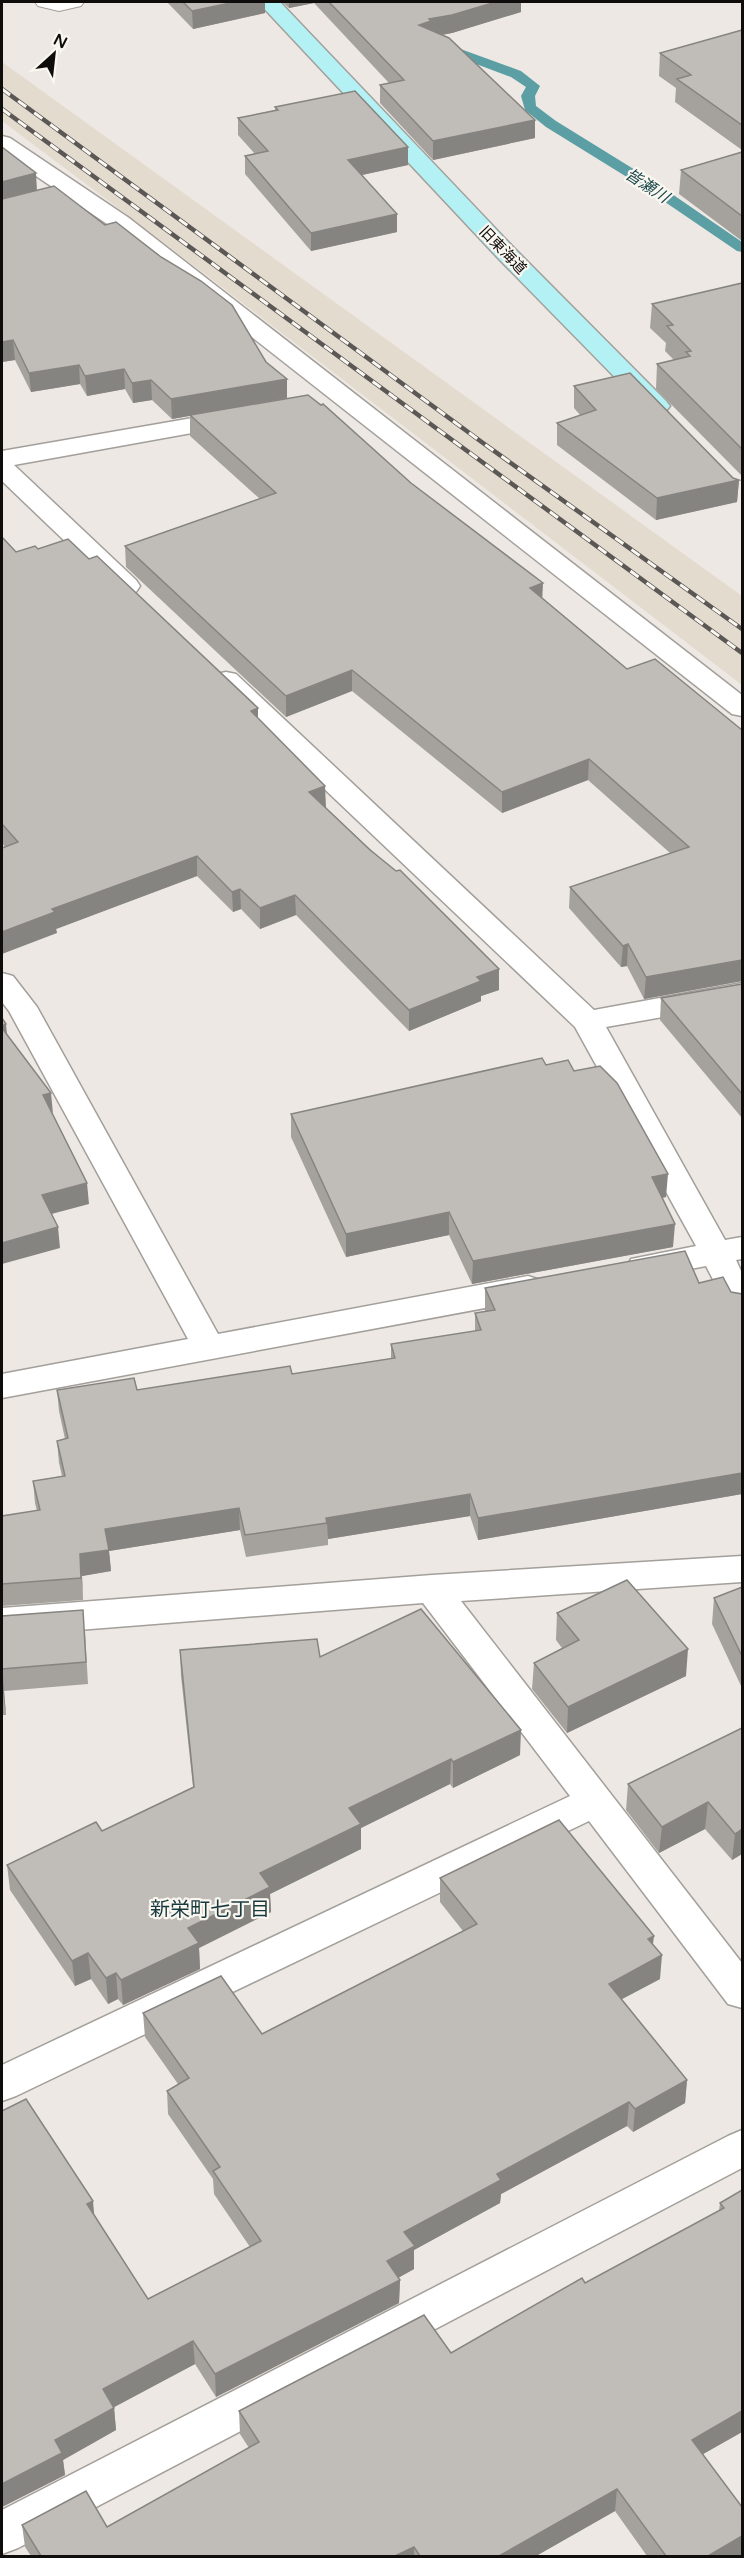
<svg xmlns="http://www.w3.org/2000/svg" width="744" height="2558" font-family="'Varela Round','Noto Sans JP',sans-serif">
  <rect width="100%" height="100%" fill="#ede8e3"/>
  <polygon fill="#e4dbcf" points="2,62 742,596 742,685 142,226 2,121"/>
  <g fill="none" stroke-linecap="round" stroke-linejoin="round">
    <polygon fill="#5b9fa5" fill-rule="evenodd" points="444,43 521,71 540,86 535,96 536,106 556,121 653,181 742,242 742,252 737,251 643,187 546,127 525,110 521,96 526,87 511,77 439,50 438,47"/>
    <g stroke="#a39f9a" stroke-width="2">
      <polygon id="lane" points="35,2 84,2 81,6 59,11 38,6"/>
    </g>
    <g stroke="#a39f9a" stroke-width="3">
      <g id="street">
        <polygon points="2,136 10,138 129,218 742,695 742,716 732,714 113,228 2,153"/>
        <polygon points="233,411 242,414 246,419 242,424 14,465 136,580 140,586 136,592 127,594 118,592 2,481 2,451"/>
        <polygon points="226,672 236,674 594,1010 742,983 742,1003 606,1027 725,1240 742,1237 742,1259 736,1260 742,1273 742,1315 730,1312 706,1266 643,1278 631,1275 627,1267 631,1259 696,1246 575,1027 216,686 212,680 216,674"/>
        <polygon points="2,973 13,976 37,1007 218,1334 528,1276 540,1280 545,1288 540,1296 528,1300 2,1398 2,1374 188,1339 9,1011 2,1002"/>
        <polygon points="742,1556 742,1582 461,1601 742,1963 742,2008 728,2004 589,1821 16,2096 2,2101 2,2065 570,1796 423,1603 2,1636 2,1608 432,1575"/>
        <polygon points="742,2130 742,2168 18,2548 2,2554 2,2510 728,2136"/>
      </g>
    </g>
    <g stroke="#a39f9a" stroke-width="3">
      <polygon id="secondary" points="258,2 280,2 513,247 666,401 670,406 666,411 657,414 648,411 497,257"/>
    </g>
    <use href="#lane" fill="#fff" fill-rule="evenodd"/>
    <use href="#street" fill="#fff" fill-rule="evenodd"/>
    <use href="#secondary" fill="#b3f1f5" fill-rule="evenodd"/>
    <g stroke="#5a5755" stroke-width="4.5">
      <g id="rail">
        <polyline points="2,89 483,443 742,629"/>
        <polyline points="2,109 742,653"/>
      </g>
    </g>
    <use href="#rail" stroke="#faf6f0" stroke-width="3" stroke-dasharray="10" stroke-linecap="butt"/>
  </g>
  <g fill="#a5a29d">
    <polygon points="167,2 265,2 265,13 193,29"/>
    <polygon points="282,2 521,2 521,12 452,33 441,35 535,138 433,160 380,103 380,85 389,83 314,3 289,8"/>
    <polygon points="742,30 742,150 675,102 676,88 659,76 660,53"/>
    <polygon points="275,107 408,147 408,165 362,175 397,232 311,251 245,174 245,156 255,154 238,135 238,118 275,110"/>
    <polygon points="742,152 742,241 679,194 681,170"/>
    <polygon points="37,191 266,362 287,379 287,398 411,483 542,598 627,669 742,730 742,981 644,999 627,966 621,967 569,908 570,887 670,853 588,780 502,813 352,691 286,717 126,567 125,546 260,499 190,436 190,416 172,419 152,400 133,403 125,389 87,396 80,384 31,392 15,360 2,362"/>
    <polygon points="742,283 742,476 656,389 657,364 674,360 665,351 666,343 650,328 652,304"/>
    <polygon points="574,386 733,478 739,480 737,502 656,520 557,445 557,423 580,415 574,408"/>
    <polygon points="2,537 16,552 38,549 258,718 325,807 499,969 499,990 481,996 481,1001 409,1031 296,915 260,929 241,909 233,912 197,876 56,929 57,933 5,847 2,843"/>
    <polygon points="742,984 742,1118 660,1020 661,998"/>
    <polygon points="546,1065 574,1071 666,1197 662,1198 673,1247 472,1284 449,1235 346,1257 291,1137 291,1114"/>
    <polygon points="699,1283 731,1292 742,1294 742,1494 478,1540 470,1516 328,1539 328,1545 246,1557 240,1530 109,1551 111,1571 82,1576 83,1600 2,1606 2,1516 37,1511 35,1503 33,1481 62,1476 59,1463 57,1441 65,1439 59,1411 57,1390 137,1390 292,1374 391,1359 391,1344 475,1331 475,1313 485,1311 485,1288"/>
    <polygon points="742,1587 742,1688 712,1624 714,1598"/>
    <polygon points="557,1613 686,1676 567,1733 532,1689 534,1663 562,1648 556,1640"/>
    <polygon points="2,1616 85,1632 88,1684 4,1691 6,1715 2,1715"/>
    <polygon points="180,1650 320,1657 520,1755 453,1788 450,1784 361,1828 361,1849 270,1894 271,1912 199,1948 200,1969 123,2005 118,1999 108,2004 91,1979 75,1986 10,1890 7,1865 102,1831 193,1787 181,1676"/>
    <polygon points="742,1728 742,1854 732,1860 705,1829 659,1853 626,1810 628,1784"/>
    <polygon points="440,1878 653,1944 660,1979 622,1999 687,2080 685,2103 633,2132 627,2126 501,2194 500,2203 414,2250 414,2269 398,2278 400,2280 399,2303 216,2397 195,2364 114,2407 116,2430 63,2460 65,2475 2,2507 2,2110 94,2215 148,2299 250,2247 214,2194 213,2179 168,2114 167,2091 178,2084 145,2037 143,2013 262,2034 463,1931 440,1902"/>
    <polygon points="742,2190 742,2432 703,2454 742,2556 647,2556 615,2511 536,2556 31,2556 25,2547 22,2525 107,2527 249,2448 240,2434 239,2411 451,2353 585,2283 719,2211 720,2203"/>
  </g>
  <g fill="#868480">
    <polygon points="235,2 265,2 265,13 193,29 192,11"/>
    <polygon points="289,2 314,2 314,3 289,8"/>
    <polygon points="496,2 521,2 521,12 452,33 431,37 419,25 429,19"/>
    <polygon points="535,120 535,138 433,160 433,141"/>
    <polygon points="408,147 408,165 348,178 348,160"/>
    <polygon points="36,173 37,191 2,201 2,182"/>
    <polygon points="397,214 397,232 311,251 311,233"/>
    <polygon points="13,340 15,360 2,362 2,342"/>
    <polygon points="79,365 80,384 31,392 29,373"/>
    <polygon points="124,369 125,389 87,396 85,376"/>
    <polygon points="287,379 287,398 172,419 171,399"/>
    <polygon points="151,380 152,400 133,403 132,383"/>
    <polygon points="739,480 737,502 656,520 657,498"/>
    <polygon points="543,583 542,604 530,588"/>
    <polygon points="352,670 352,691 286,717 286,696"/>
    <polygon points="258,708 258,728 251,711"/>
    <polygon points="589,759 588,780 502,813 502,792"/>
    <polygon points="325,786 326,807 310,813 309,792"/>
    <polygon points="197,856 197,876 56,929 57,933 2,954 2,932 52,909"/>
    <polygon points="240,889 241,909 233,912 232,892"/>
    <polygon points="295,895 296,915 260,929 260,908"/>
    <polygon points="628,944 627,966 621,967 623,946"/>
    <polygon points="742,960 742,981 644,999 646,977"/>
    <polygon points="499,969 499,990 481,996 481,1001 409,1031 409,1010 477,977"/>
    <polygon points="6,1024 8,1045 2,1041 2,1026"/>
    <polygon points="51,1093 53,1114 43,1095"/>
    <polygon points="668,1174 666,1197 651,1200 652,1177"/>
    <polygon points="87,1183 89,1204 44,1216 42,1195"/>
    <polygon points="449,1212 449,1235 346,1257 346,1234"/>
    <polygon points="675,1224 673,1247 472,1284 473,1261"/>
    <polygon points="58,1227 60,1248 2,1264 2,1243"/>
    <polygon points="742,1473 742,1494 478,1540 478,1518"/>
    <polygon points="470,1494 470,1516 328,1539 327,1523 326,1518"/>
    <polygon points="239,1508 240,1530 109,1551 111,1571 82,1576 83,1600 80,1554 105,1529"/>
    <polygon points="688,1649 686,1676 567,1733 568,1707"/>
    <polygon points="2,1669 4,1691 6,1715 3,1693"/>
    <polygon points="521,1730 520,1755 453,1788 453,1762"/>
    <polygon points="451,1759 450,1784 361,1828 361,1849 270,1894 271,1912 199,1948 200,1969 123,2005 121,1980 260,1873 349,1808"/>
    <polygon points="708,1802 705,1829 659,1853 662,1827"/>
    <polygon points="742,1829 742,1854 732,1860 735,1834"/>
    <polygon points="654,1936 651,1960 648,1939"/>
    <polygon points="88,1953 91,1979 75,1986 72,1961"/>
    <polygon points="662,1955 660,1979 607,2007 609,1984"/>
    <polygon points="116,1973 118,1999 108,2004 106,1978"/>
    <polygon points="687,2080 685,2103 633,2132 635,2109"/>
    <polygon points="629,2102 627,2126 501,2194 500,2203 414,2250 414,2269 387,2284 387,2261 404,2232 497,2174"/>
    <polygon points="93,2201 95,2224 87,2204"/>
    <polygon points="400,2280 399,2303 216,2397 215,2374"/>
    <polygon points="193,2341 195,2364 105,2412 103,2389"/>
    <polygon points="114,2408 116,2430 63,2460 65,2475 2,2507 2,2484 55,2440"/>
    <polygon points="742,2411 742,2432 689,2462 692,2440"/>
    <polygon points="617,2489 615,2511 536,2556 499,2556"/>
    <polygon points="742,2536 742,2556 708,2556"/>
    <polygon points="414,2547 414,2556 395,2556"/>
  </g>
  <g fill="#c0bcb7" stroke="#868480" stroke-width="1.5">
    <polygon points="183,2 235,2 192,11"/>
    <polygon points="329,2 496,2 452,15 429,19 431,21 419,25 449,38 535,120 433,141 380,85 404,80"/>
    <polygon points="742,30 742,125 677,79 691,75 660,53"/>
    <polygon points="355,91 408,147 348,160 397,214 311,233 245,156 268,151 238,118 278,110 275,107"/>
    <polygon points="2,147 36,173 2,182"/>
    <polygon points="742,152 742,216 681,170"/>
    <polygon points="54,186 105,225 116,222 161,257 201,281 232,305 266,362 287,379 171,399 151,380 132,383 124,369 85,376 79,365 29,373 13,340 2,342 2,199"/>
    <polygon points="742,283 742,449 657,364 690,356 686,352 691,351 667,326 673,325 652,304"/>
    <polygon points="630,373 733,478 739,480 657,498 557,423 596,410 574,386"/>
    <polygon points="308,395 321,405 323,404 411,483 543,583 530,588 627,669 655,659 742,730 742,960 646,977 628,944 623,946 570,887 689,847 589,759 502,792 352,670 286,696 125,546 276,493 190,415"/>
    <polygon points="2,537 16,552 35,546 38,549 68,539 89,559 97,556 258,708 251,711 325,786 309,792 369,849 396,871 400,870 499,969 477,977 481,981 409,1010 295,895 260,908 240,889 232,892 197,856 52,909 55,912 2,932 2,848 18,842 2,824"/>
    <polygon points="742,984 742,1094 661,998"/>
    <polygon points="2,1018 6,1024 2,1026"/>
    <polygon points="2,1028 51,1093 43,1095 87,1183 42,1195 58,1227 2,1243"/>
    <polygon points="542,1058 546,1065 568,1060 574,1071 600,1066 617,1083 668,1174 652,1177 675,1224 473,1261 449,1212 346,1234 291,1114"/>
    <polygon points="685,1251 699,1283 723,1277 731,1292 742,1294 742,1473 478,1518 470,1494 326,1518 327,1523 245,1535 239,1508 105,1529 109,1550 80,1554 81,1578 2,1584 2,1516 40,1510 33,1481 65,1476 57,1441 68,1438 57,1390 134,1378 137,1390 290,1366 292,1374 395,1358 391,1344 481,1330 475,1313 495,1310 485,1288"/>
    <polygon points="627,1580 688,1649 568,1707 534,1663 579,1640 557,1613"/>
    <polygon points="742,1587 742,1656 714,1598"/>
    <polygon points="421,1609 521,1730 453,1762 451,1759 349,1808 361,1824 260,1873 270,1887 188,1928 199,1943 121,1980 116,1973 106,1978 88,1953 72,1961 7,1865 96,1822 102,1831 194,1787 180,1650 317,1639 320,1657"/>
    <polygon points="83,1610 86,1662 2,1669 3,1693 2,1693 2,1616"/>
    <polygon points="742,1728 742,1829 735,1834 708,1802 662,1827 628,1784"/>
    <polygon points="559,1820 654,1936 648,1939 662,1955 609,1984 687,2080 635,2109 629,2102 497,2174 501,2180 404,2232 415,2246 387,2261 400,2280 215,2374 193,2341 103,2389 114,2408 55,2440 62,2453 2,2484 2,2110 2,2111 26,2099 93,2201 87,2204 148,2299 261,2241 213,2171 220,2167 167,2091 189,2078 143,2013 221,1976 262,2034 477,1924 440,1878"/>
    <polygon points="742,2190 742,2411 692,2440 742,2507 742,2536 708,2556 666,2556 617,2489 499,2556 420,2556 414,2547 395,2556 41,2556 22,2525 86,2491 107,2527 259,2442 239,2411 424,2315 451,2353 582,2278 585,2283 724,2208 720,2203"/>
  </g>
  <g text-anchor="middle" dominant-baseline="central" stroke-width="4.5" stroke-linejoin="round" paint-order="stroke">
    <g font-size="15" fill="#0f0d0c" stroke="#faf6f0">
      <text transform="translate(503 250) rotate(46)">旧東海道</text>
    </g>
    <g font-size="16" font-style="italic" fill="#1d4a4e" stroke="#faf6f0">
      <text transform="translate(647 186) rotate(33)">皆瀬川</text>
    </g>
    <g font-size="20" fill="#17393d" stroke="#faf6f0">
      <text x="210" y="1910">新栄町七丁目</text>
    </g>
  </g>
  <rect width="744" height="2558" fill="none" stroke="#0f0d0c" stroke-width="6"/>
  <g transform="translate(54 54) rotate(27)" stroke="#faf6f0" stroke-width="4.5" paint-order="stroke">
  <path d="M0-4.5L10 22L0 15L-10 22Z" fill="#0f0d0c"/>
  <text y="-9" font-size="16" font-weight="bold" text-anchor="middle" fill="#0f0d0c">N</text>
  </g>
</svg>
